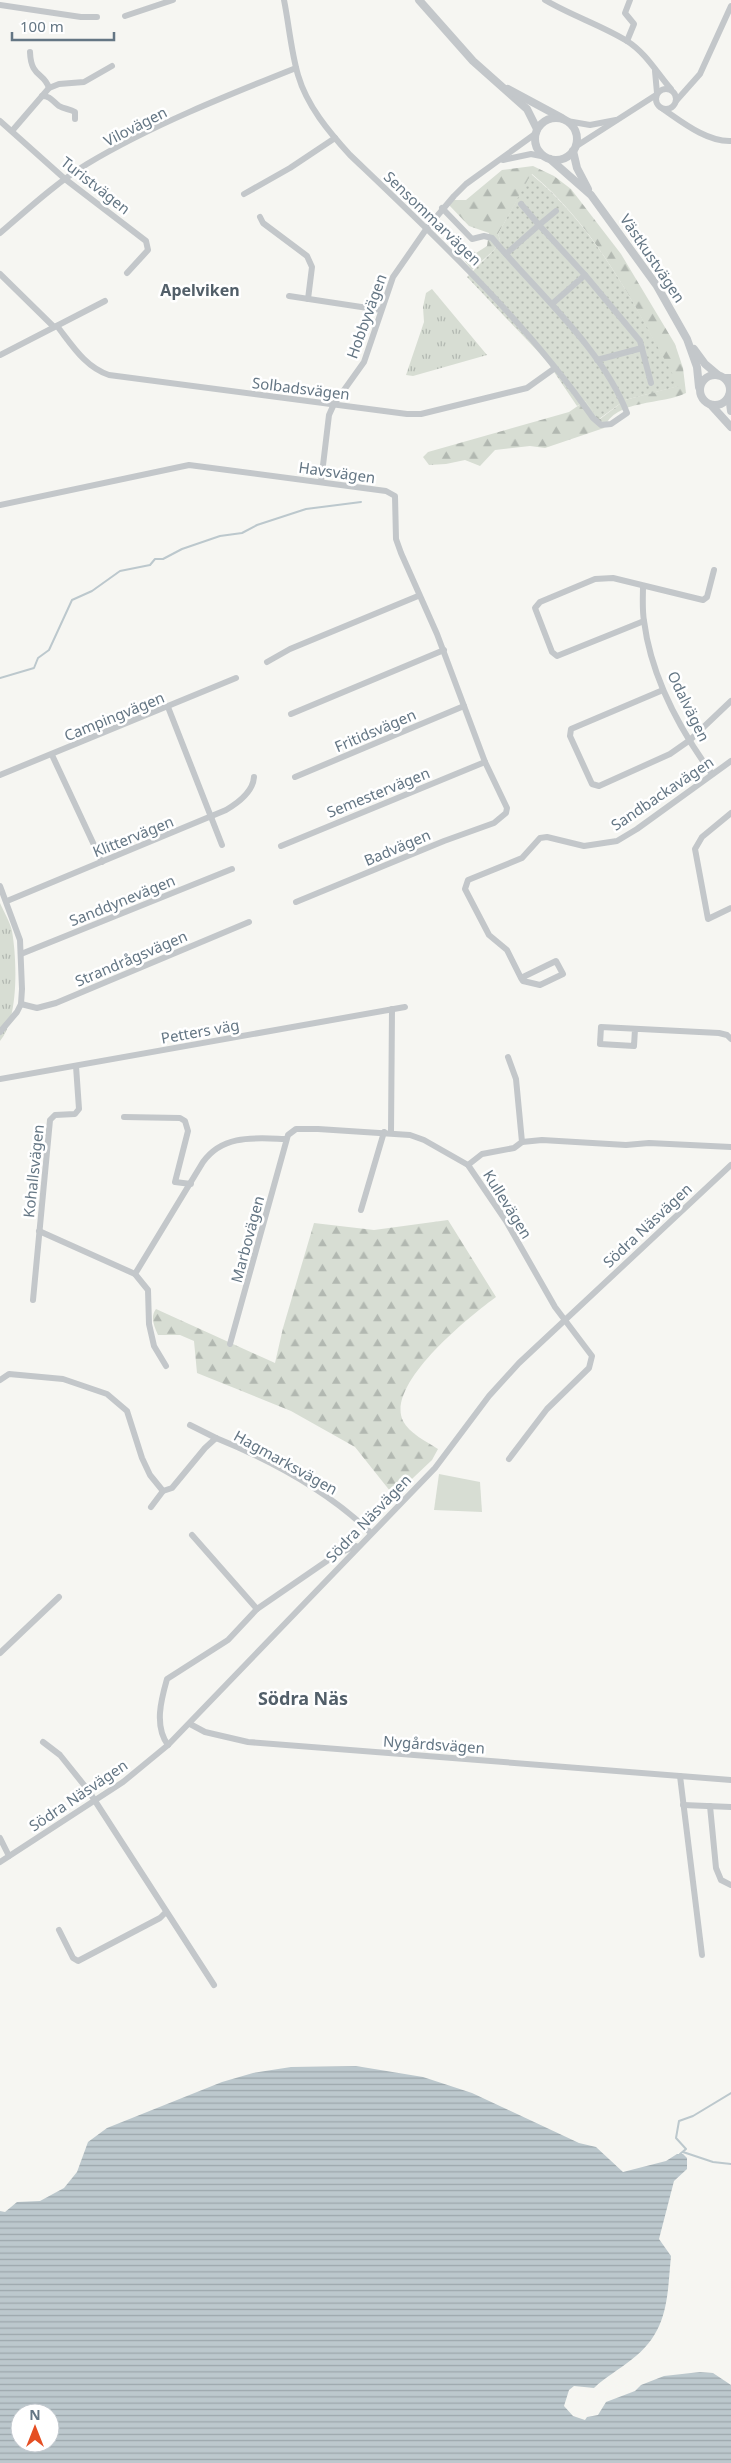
<svg xmlns="http://www.w3.org/2000/svg" width="731" height="2463" font-family="'Noto Sans',sans-serif">
  <defs>
    <pattern id="grass-tufts" width="24" height="20" patternUnits="userSpaceOnUse" patternTransform="scale(1.25)"><rect width="24" height="20" fill="#d7ddd3"/><path d="M3 7l-1-3M5 7V3M7 7l1-3M15 17l-1-3M17 17v-4M19 17l1-3" fill="none" stroke="#b2b8b1"/></pattern>
    <pattern id="forest-firs" width="22" height="20" patternUnits="userSpaceOnUse" patternTransform="scale(1.25)"><rect width="22" height="20" fill="#d7ddd3"/><path d="M5 1l3.5 6h-7zM16 11l3.5 6h-7z" fill="#b2b8b1"/></pattern>
    <pattern id="garden-dots" width="8" height="8" patternUnits="userSpaceOnUse" patternTransform="scale(1.25)"><rect width="8" height="8" fill="#d7ddd3"/><path d="M2 2h.1M6 6h.1" fill="none" stroke="#b2b8b1" stroke-width="1.8" stroke-linecap="round"/></pattern>
    <pattern id="water-rules" width="6" height="5" patternUnits="userSpaceOnUse" patternTransform="scale(1.25)"><rect width="6" height="5" fill="#bcc8cd"/><path d="M0 2.5h6" fill="none" stroke="#9ca7ac"/></pattern>
  </defs>
  <rect width="100%" height="100%" fill="#f6f6f2"/>
  <g fill="url(#grass-tufts)">
    <polygon points="432,289 487,355 413,376 406,375 424,322 423,307 426,293"/>
    <path d="M0,903C4,912 10,922 12,931C17,960 19,1018 0,1041Z"/>
  </g>
  <g fill="url(#forest-firs)">
    <path d="M533,166L554,176L571,189L621,254L675,344L683,368L686,393C663,405 615,399 604,428L545,448L530,446L495,450L480,466L465,460L446,464L429,465L423,457L428,452L569,412L585,401L600,419L625,400L678,386C638,311 598,229 532,174L498,234L500,240L494,250L472,270L455,249L460,241L476,253L487,246L489,233L469,226L449,205L454,200H466L502,170Z"/>
    <path d="M448,1220L496,1297C470,1316 385,1384 403,1421C409,1433 427,1442 438,1449L432,1460L394,1496L355,1447L291,1411L197,1373L194,1341L180,1335H158C154,1326 150,1317 156,1309L275,1363L283,1328L314,1223L374,1230Z"/>
  </g>
  <path fill="url(#garden-dots)" d="M531,174C598,229 638,311 679,386L625,400L599,419L585,401L577,406L546,360L467,277L494,250L500,240L498,234Z"/>
  <polygon fill="#d7ddd3" points="439,1474 480,1482 482,1512 434,1510"/>
  <path fill="url(#water-rules)" fill-rule="evenodd" d="M356,2066L423,2077L472,2093L579,2143L596,2147L623,2172L666,2161L677,2154H683L687,2158V2169L674,2181L659,2239L671,2256C667,2297 669,2332 631,2360C619,2370 605,2377 594,2388L574,2386L569,2390L564,2406L573,2416L585,2420L587,2417L598,2415L606,2402L635,2391L641,2385L664,2376L700,2372L713,2373L731,2385V2463H0V2211L5,2212L17,2202L40,2201L64,2188L77,2172L88,2142L107,2128L222,2082L253,2073L291,2067ZM20,2413H50V2443H20Z"/>
  <g fill="none" stroke-linecap="round" stroke-linejoin="round">
    <g stroke="#bcc8cd" stroke-width="2">
      <polyline points="0,678 34,668 38,658 49,650 72,600 92,591 120,571 150,565 155,559 163,559 182,549 220,536 242,533 257,525 306,509 361,502"/>
      <polyline points="683,2152 713,2162 731,2164"/>
      <polyline points="680,2154 686,2149 676,2138 679,2121 693,2116 731,2093"/>
    </g>
    <g stroke="#c3c7ca" stroke-width="6">
      <path d="M284,0C289,25 291,51 298,75C307,106 329,132 350,155C437,238 524,319 593,418L601,425L611,424L627,413C602,348 536,291 492,238L484,236L472,239L442,208"/>
      <path d="M545,0C572,16 601,25 627,41C646,53 657,73 671,89"/>
      <polyline points="0,5 81,17 97,17"/>
      <polyline points="125,16 173,0"/>
      <polyline points="627,41 634,24 625,13 630,0"/>
      <path d="M30,52C31,78 44,72 49,88"/>
      <polyline points="655,71 657,93"/>
      <circle cx="666" cy="99" r="10"/>
      <path d="M42,96C51,96 52,101 59,106C64,109 70,109 75,112V119"/>
      <polyline points="676,101 700,74 731,6"/>
      <path d="M663,109C682,122 707,142 731,141"/>
      <polyline points="0,121 65,179 146,241 148,250 127,273"/>
      <polyline points="567,121 590,125 616,120"/>
      <polyline points="12,131 49,88 59,84 84,82 112,66"/>
      <polyline points="575,147 656,95"/>
      <polyline points="503,160 531,154 546,157"/>
      <polyline points="244,194 290,168 335,138"/>
      <polyline points="521,204 539,225 556,211"/>
      <polyline points="260,217 263,223 307,256 312,267 308,299"/>
      <path d="M0,233C28,209 56,183 87,164C150,126 228,95 296,68"/>
      <polyline points="506,254 539,225 585,275 640,341 651,383"/>
      <polyline points="0,274 54,327"/>
      <polyline points="289,296 381,310"/>
      <polyline points="552,304 585,275"/>
      <path d="M57,326C72,345 85,367 109,375L407,414H421L527,388L555,368"/>
      <polyline points="0,355 105,301"/>
      <polyline points="597,360 642,348"/>
      <polyline points="722,377 731,377"/>
      <polyline points="321,482 329,415 334,404 364,362 393,277 427,228 454,196 466,184 535,134"/>
      <polyline points="0,505 189,465 386,491 395,496 396,539 401,553 437,634 485,762 507,808 506,813 494,823 444,841 296,902"/>
      <path d="M643,586C643,597 642,609 644,621C651,676 680,730 712,774"/>
      <polyline points="644,621 557,656 552,652 535,608 540,602 595,579 613,578 703,600 707,597 714,570"/>
      <polyline points="267,662 290,649 418,596"/>
      <polyline points="663,690 571,729 570,736 592,784 599,786 670,754 690,740 731,701"/>
      <polyline points="168,707 222,845"/>
      <polyline points="291,714 444,650"/>
      <polyline points="52,755 102,862"/>
      <polyline points="0,775 236,678"/>
      <polyline points="295,777 464,706"/>
      <polyline points="731,813 702,837 695,849 708,919 731,908"/>
      <polyline points="281,846 485,762"/>
      <polyline points="0,886 20,940 22,989 21,1004 17,1012 0,1032"/>
      <path d="M7,901L226,810C238,803 253,792 254,777"/>
      <polyline points="21,954 232,869"/>
      <polyline points="521,978 556,961 563,974 540,985 523,981 521,978 507,950 489,935 465,889 468,880 522,858 540,838 547,837 584,846 617,841 637,829 731,761"/>
      <polyline points="21,1004 37,1008 56,1003 249,922"/>
      <polyline points="635,1029 634,1046 600,1044 601,1027 719,1033 727,1035 731,1039"/>
      <polyline points="0,1079 405,1007"/>
      <polyline points="124,1117 180,1118 185,1121 188,1131 175,1182 191,1184"/>
      <polyline points="391,1133 392,1009"/>
      <polyline points="522,1142 542,1140 626,1145 649,1143 731,1147"/>
      <polyline points="468,1165 482,1154 514,1148 522,1142 516,1079 508,1057"/>
      <polyline points="361,1210 384,1132"/>
      <polyline points="39,1231 135,1274"/>
      <polyline points="33,1300 50,1120 55,1115 75,1114 79,1109 76,1066"/>
      <polyline points="230,1344 288,1135 296,1129 318,1129 410,1135 424,1140 468,1165 506,1221 555,1307 592,1356 589,1368 547,1409 509,1459"/>
      <path d="M166,1366L154,1346L149,1324L148,1290L135,1274L203,1162C223,1134 255,1138 285,1139"/>
      <polyline points="0,1380 9,1374 63,1379 107,1394 127,1411 142,1458 150,1475 163,1491"/>
      <polyline points="190,1425 216,1438"/>
      <path d="M151,1507L163,1491L172,1488L205,1448L216,1438C270,1460 329,1492 371,1533"/>
      <polyline points="192,1535 257,1609 337,1554 356,1546"/>
      <polyline points="0,1653 59,1597"/>
      <polyline points="190,1724 205,1732 248,1742 731,1780"/>
      <polyline points="43,1742 60,1755 88,1790 214,1985"/>
      <path d="M168,1745C154,1726 161,1700 167,1679L228,1640L257,1609"/>
      <polyline points="680,1776 702,1955"/>
      <polyline points="683,1805 731,1807"/>
      <polyline points="710,1806 716,1868 721,1880 731,1885"/>
      <polyline points="0,1838 9,1856"/>
      <polyline points="0,1862 123,1782 168,1745 435,1468 489,1396 519,1363 731,1165"/>
      <polyline points="59,1930 73,1958 78,1961 160,1918 166,1912"/>
    </g>
    <g stroke="#c3c7ca" stroke-width="8">
      <polyline points="419,0 473,61 527,109 537,129"/>
      <polyline points="508,89 562,118"/>
      <circle cx="556" cy="139" r="21"/>
      <polyline points="573,151 577,168 588,189"/>
      <polyline points="550,159 591,195 657,286 687,339 697,367 699,387"/>
      <polyline points="694,349 705,364 718,375"/>
      <circle cx="715" cy="390" r="15"/>
      <polyline points="729,396 731,411"/>
      <polyline points="711,405 731,427"/>
    </g>
  </g>
  <g text-anchor="middle" dominant-baseline="central" stroke-width="5" stroke-linejoin="round" paint-order="stroke">
    <g font-size="15" fill="#647684" stroke="#fff">
      <text transform="translate(135 126) rotate(-27)">Vilovägen</text>
      <text transform="translate(96 185) rotate(38)">Turistvägen</text>
      <text transform="translate(433 218) rotate(44)">Sensommarvägen</text>
      <text transform="translate(653 258) rotate(56)">Västkustvägen</text>
      <text transform="translate(366 316) rotate(-70)">Hobbyvägen</text>
      <text transform="translate(301 388) rotate(7)">Solbadsvägen</text>
      <text transform="translate(337 472) rotate(8)">Havsvägen</text>
      <text transform="translate(689 706) rotate(64)">Odalvägen</text>
      <text transform="translate(114 716) rotate(-22)">Campingvägen</text>
      <text transform="translate(375 730) rotate(-23)">Fritidsvägen</text>
      <text transform="translate(378 792) rotate(-22)">Semestervägen</text>
      <text transform="translate(662 793) rotate(-34)">Sandbackavägen</text>
      <text transform="translate(133 836) rotate(-22)">Klittervägen</text>
      <text transform="translate(397 847) rotate(-23)">Badvägen</text>
      <text transform="translate(122 900) rotate(-22)">Sanddynevägen</text>
      <text transform="translate(131 958) rotate(-23)">Strandrågsvägen</text>
      <text transform="translate(200 1031) rotate(-10)">Petters väg</text>
      <text transform="translate(33 1171) rotate(-84)">Kohallsvägen</text>
      <text transform="translate(508 1204) rotate(58)">Kullevägen</text>
      <text transform="translate(647 1225) rotate(-43)">Södra Näsvägen</text>
      <text transform="translate(247 1239) rotate(-75)">Marbovägen</text>
      <text transform="translate(286 1462) rotate(29)">Hagmarksvägen</text>
      <text transform="translate(368 1518) rotate(-46)">Södra Näsvägen</text>
      <text transform="translate(434 1744) rotate(4)">Nygårdsvägen</text>
      <text transform="translate(78 1795) rotate(-34)">Södra Näsvägen</text>
    </g>
    <g font-size="16" font-weight="bold" fill="#525f69" stroke="#fff">
      <text x="200" y="290">Apelviken</text>
    </g>
    <g font-size="18" font-weight="bold" fill="#525f69" stroke="#fff">
      <text x="303" y="1698">Södra Näs</text>
    </g>
  </g>
  <g transform="translate(35 2428)"><circle r="24" fill="#ffffff" stroke="#c1c8ce"/>
  <path d="M0-4L9 19L0 12L-9 19Z" fill="#e54e23"/>
  <text y="-8" font-size="14" font-weight="bold" text-anchor="middle" fill="#647684">N</text>
  </g>
  <path d="M12 32v8h102v-8" fill="none" stroke="#647684" stroke-width="2.5"/>
  <text x="20" y="32" font-size="15" fill="#647684" stroke="#ffffff" stroke-width="4" paint-order="stroke">100 m</text>
</svg>
